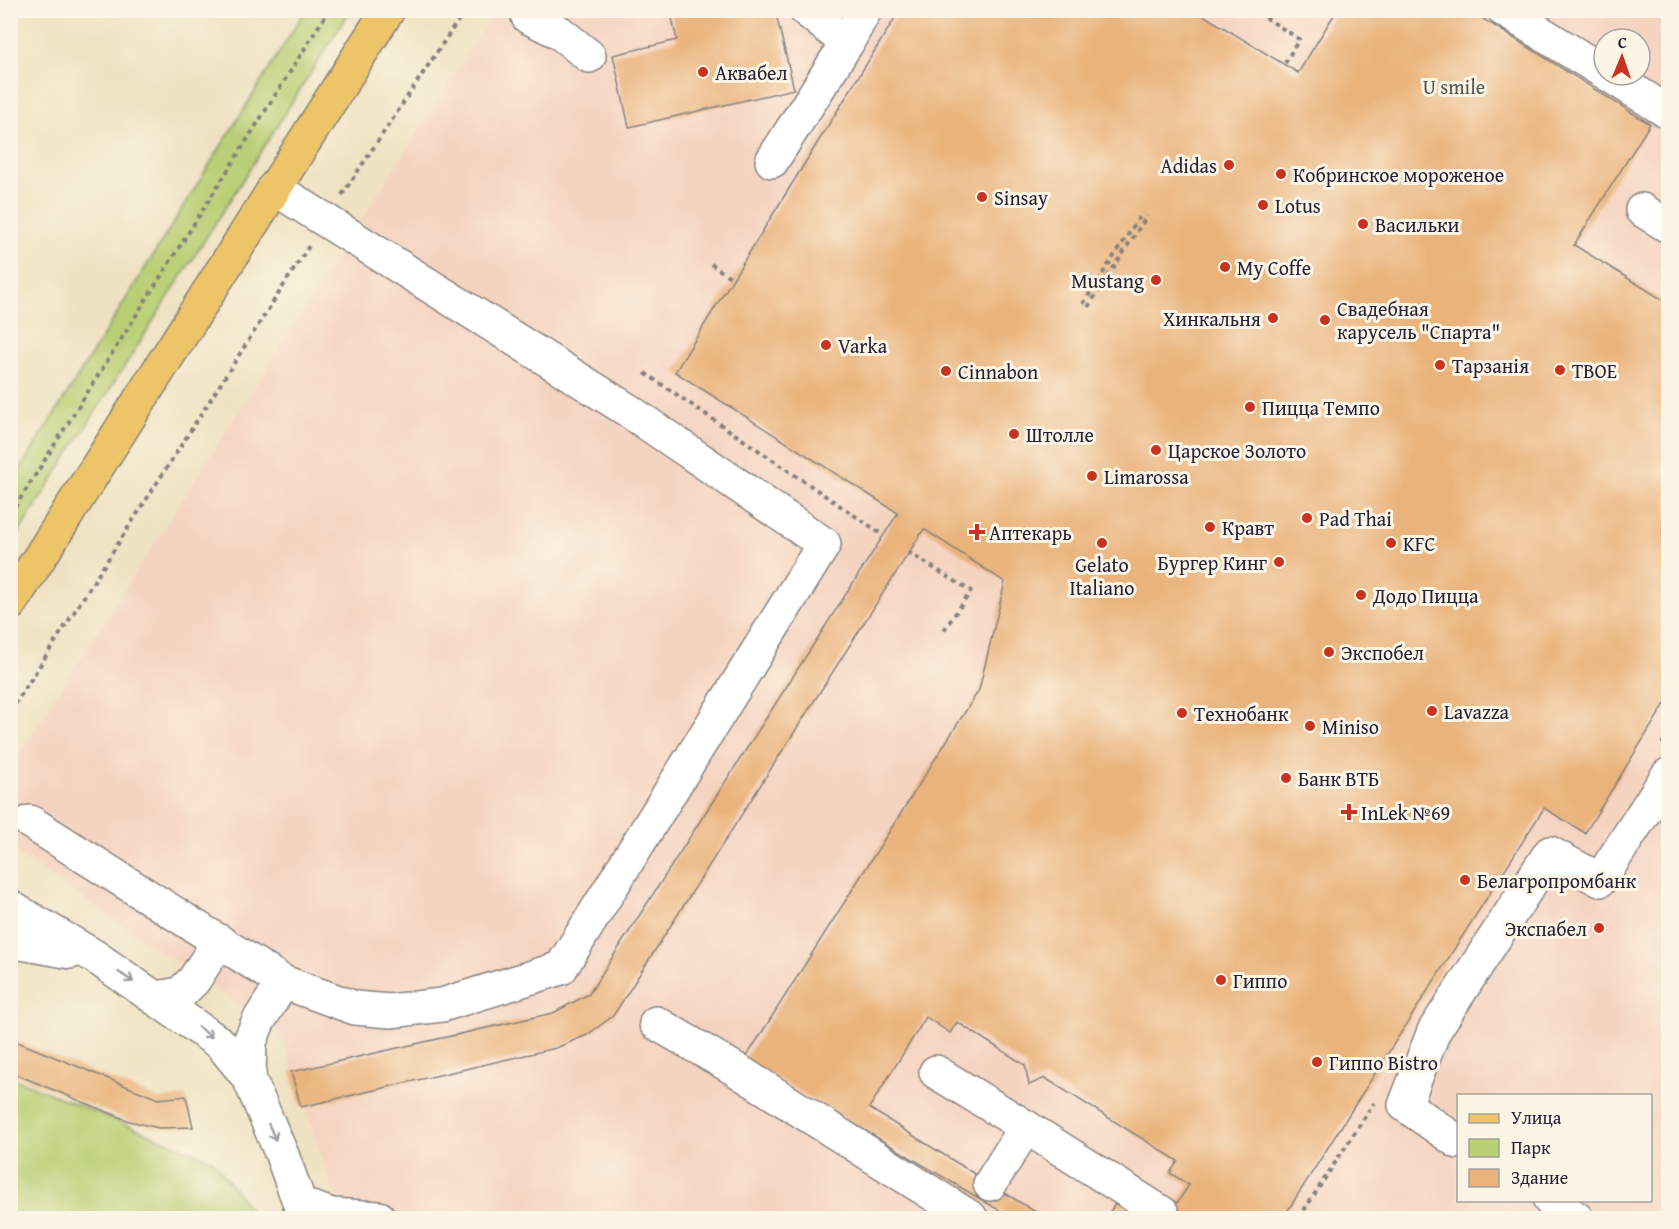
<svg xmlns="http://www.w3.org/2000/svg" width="1679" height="1229" font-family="'Gentium Book Plus',serif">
  <rect width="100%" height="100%" fill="#fcf5e5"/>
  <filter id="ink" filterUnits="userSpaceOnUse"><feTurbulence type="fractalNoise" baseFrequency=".0167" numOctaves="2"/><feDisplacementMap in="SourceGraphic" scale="12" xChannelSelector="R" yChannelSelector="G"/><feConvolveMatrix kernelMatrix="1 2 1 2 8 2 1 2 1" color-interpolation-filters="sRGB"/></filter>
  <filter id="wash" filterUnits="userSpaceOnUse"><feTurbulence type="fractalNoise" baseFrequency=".008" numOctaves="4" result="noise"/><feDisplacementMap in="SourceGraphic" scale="24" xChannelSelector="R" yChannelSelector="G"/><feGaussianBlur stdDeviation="1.35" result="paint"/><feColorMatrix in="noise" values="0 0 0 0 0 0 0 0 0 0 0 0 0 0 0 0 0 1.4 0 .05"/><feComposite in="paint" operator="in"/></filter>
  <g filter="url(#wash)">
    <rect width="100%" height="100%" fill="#efe2c2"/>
    <path fill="#f5d3c1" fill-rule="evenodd" d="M495,11H1668V1218H342L280,1033L11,849L10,769ZM1604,39H1640V75H1604ZM1458,1096H1650V1200H1458Z"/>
    <g fill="#b9cf74" stroke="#6e7858" stroke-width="1.5">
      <polygon points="305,11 350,11 11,545 11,484"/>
      <polygon points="10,1077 213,1160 256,1218 11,1218"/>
    </g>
    <g id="blocks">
      <g fill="#eab37b">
        <polygon points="688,10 775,10 794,89 629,127 613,55 677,40 671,14"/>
        <polygon points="900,10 1195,10 1298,73 1337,10 1469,10 1650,124 1574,245 1668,303 1668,699 1585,833 1544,808 1283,1218 1167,1218 1189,1185 1170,1173 1178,1161 1045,1078 1029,1085 1025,1065 957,1022 950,1033 926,1017 869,1108 1045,1218 1012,1218 745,1059 979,690 1005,582 924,529 613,1016 587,1035 556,1048 301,1107 291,1072 553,1013 589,994 898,513 675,372"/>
        <polygon points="10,1039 158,1099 186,1096 193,1127 159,1128 129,1121 10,1072"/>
        <polygon points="1118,1199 1149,1218 1106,1218"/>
      </g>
    </g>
  </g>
  <g filter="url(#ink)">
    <use href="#blocks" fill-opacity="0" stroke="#88827e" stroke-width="1.5"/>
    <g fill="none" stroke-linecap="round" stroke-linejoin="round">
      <g stroke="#88827e" stroke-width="36">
        <g id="minor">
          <polyline points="806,10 847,43 865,10"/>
          <polyline points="1504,10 1604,72"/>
          <polyline points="528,17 559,32 589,56"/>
          <polyline points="1609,75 1668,112"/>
          <polyline points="772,161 847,43"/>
          <polyline points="1642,210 1668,226"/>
          <polyline points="30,822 283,982 355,1008 390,1011 442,1005 561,968 824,544 626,409 274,188"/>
          <polyline points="10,907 94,956 221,1044 249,1078 282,1155 300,1204 309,1218"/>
          <polyline points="10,941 71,952"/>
          <polyline points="157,998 180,994 194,980 219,941"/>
          <polyline points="656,1023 735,1069 971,1218"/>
          <polyline points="936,1072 1026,1127"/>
          <polyline points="249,1078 250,1042 258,1022 283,982"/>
          <polyline points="1458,1142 1405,1105 1434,1031 1550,853 1600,880 1668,775"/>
          <polyline points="990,1184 1026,1127 1162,1213"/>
          <polyline points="1550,1200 1576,1218"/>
          <polyline points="300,1204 332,1215 379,1218"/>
        </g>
      </g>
      <g stroke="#88827e" stroke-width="36">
        <polyline id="major" points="10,604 388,10"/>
      </g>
      <g stroke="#88827e" stroke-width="4" stroke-dasharray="4.5 4.5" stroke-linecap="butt">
        <polyline points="1264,10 1263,16 1299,39 1284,65"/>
        <polyline points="342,195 465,10"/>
        <polyline points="711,264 733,279"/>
        <polyline points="1083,304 1142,213"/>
        <polyline points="1088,307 1147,216"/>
        <polyline points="645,373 883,535"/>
        <polyline points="10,515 329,10"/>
        <polyline points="908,552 971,591 942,633"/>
        <polyline points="10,712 309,246"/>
        <polyline points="1662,744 1668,735"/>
        <polyline points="1299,1218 1374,1103"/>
      </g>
      <use href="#minor" stroke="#fff" stroke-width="33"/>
      <use href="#major" stroke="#eec469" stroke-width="33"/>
    </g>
    <defs><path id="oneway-shaft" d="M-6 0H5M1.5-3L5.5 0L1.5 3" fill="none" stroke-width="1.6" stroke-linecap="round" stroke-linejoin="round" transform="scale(1.5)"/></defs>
    <g stroke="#9c9ca7">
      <use href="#oneway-shaft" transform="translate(126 977) rotate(34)"/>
      <use href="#oneway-shaft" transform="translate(205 1032) rotate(36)"/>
      <use href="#oneway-shaft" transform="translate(272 1132) rotate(66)"/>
    </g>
  </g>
  <g fill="#c8321e" stroke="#fcf5e5" stroke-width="2">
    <circle cx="703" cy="72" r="6"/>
    <circle cx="1229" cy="165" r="6"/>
    <circle cx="1281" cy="174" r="6"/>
    <circle cx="982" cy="197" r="6"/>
    <circle cx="1263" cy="205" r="6"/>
    <circle cx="1363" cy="224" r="6"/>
    <circle cx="1225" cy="267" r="6"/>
    <circle cx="1156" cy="280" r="6"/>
    <circle cx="1273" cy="318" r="6"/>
    <circle cx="1325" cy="320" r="6"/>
    <circle cx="826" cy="345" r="6"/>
    <circle cx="1440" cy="365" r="6"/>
    <circle cx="1560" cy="370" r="6"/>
    <circle cx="946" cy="371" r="6"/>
    <circle cx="1250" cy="407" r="6"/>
    <circle cx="1014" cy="434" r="6"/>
    <circle cx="1156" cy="450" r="6"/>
    <circle cx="1092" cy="476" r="6"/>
    <circle cx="1307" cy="518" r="6"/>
    <circle cx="1210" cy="527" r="6"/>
    <path d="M974 523h6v6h6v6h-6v6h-6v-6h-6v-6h6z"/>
    <circle cx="1102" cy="543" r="6"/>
    <circle cx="1391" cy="543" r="6"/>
    <circle cx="1279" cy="562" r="6"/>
    <circle cx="1361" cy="595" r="6"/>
    <circle cx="1329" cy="652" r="6"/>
    <circle cx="1432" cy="711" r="6"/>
    <circle cx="1182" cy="713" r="6"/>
    <circle cx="1310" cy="726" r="6"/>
    <circle cx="1286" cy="778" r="6"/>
    <path d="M1346 803h6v6h6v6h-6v6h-6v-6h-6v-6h6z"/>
    <circle cx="1465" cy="880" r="6"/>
    <circle cx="1599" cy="928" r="6"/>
    <circle cx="1221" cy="980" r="6"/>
    <circle cx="1317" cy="1062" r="6"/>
  </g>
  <g text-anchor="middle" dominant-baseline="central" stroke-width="6" stroke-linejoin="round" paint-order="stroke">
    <g font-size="20" fill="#22223b" stroke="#fcf5e5" text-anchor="start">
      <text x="715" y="72">Аквабел</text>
      <text x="1217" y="165" text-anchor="end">Adidas</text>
      <text x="1293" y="174">Кобринское мороженое</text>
      <text x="994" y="197">Sinsay</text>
      <text x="1275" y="205">Lotus</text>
      <text x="1375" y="224">Васильки</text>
      <text x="1237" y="267">My Coffe</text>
      <text x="1144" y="280" text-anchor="end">Mustang</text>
      <text x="1337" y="308">Свадебная<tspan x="1337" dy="23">карусель "Спарта"</tspan></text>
      <text x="1261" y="318" text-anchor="end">Хинкальня</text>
      <text x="838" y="345">Varka</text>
      <text x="1452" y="365">Тарзанія</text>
      <text x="1572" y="370">ТВОЕ</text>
      <text x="958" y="371">Cinnabon</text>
      <text x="1262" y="407">Пицца Темпо</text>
      <text x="1026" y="434">Штолле</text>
      <text x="1168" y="450">Царское Золото</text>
      <text x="1104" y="476">Limarossa</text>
      <text x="1319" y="518">Pad Thai</text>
      <text x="1222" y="527">Кравт</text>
      <text x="989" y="532">Аптекарь</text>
      <text x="1403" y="543">KFC</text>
      <text x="1267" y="562" text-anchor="end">Бургер Кинг</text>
      <text x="1102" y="564" text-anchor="middle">Gelato<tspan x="1102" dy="23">Italiano</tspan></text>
      <text x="1373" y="595">Додо Пицца</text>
      <text x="1341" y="652">Экспобел</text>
      <text x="1444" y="711">Lavazza</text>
      <text x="1194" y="713">Технобанк</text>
      <text x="1322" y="726">Miniso</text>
      <text x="1298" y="778">Банк ВТБ</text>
      <text x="1361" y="812">InLek №69</text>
      <text x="1477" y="880">Белагропромбанк</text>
      <text x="1587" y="928" text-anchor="end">Экспабел</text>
      <text x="1233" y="980">Гиппо</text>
      <text x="1329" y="1062">Гиппо Bistro</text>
    </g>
    <g font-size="20" fill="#4f564c" stroke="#fcf5e5">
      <text x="1454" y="86">U smile</text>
    </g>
  </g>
  <rect width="1679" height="1229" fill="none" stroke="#fcf5e5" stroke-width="36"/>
  <rect x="1457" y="1094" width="195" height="108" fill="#fcf5e5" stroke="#a5a1a1" stroke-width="1.5"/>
  <rect x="1469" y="1114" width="30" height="9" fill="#eec469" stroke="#a5a1a1" stroke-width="1.5"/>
  <text x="1511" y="1124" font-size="18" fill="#22223b">Улица</text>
  <rect x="1469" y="1139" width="30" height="18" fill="#b9cf74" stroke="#a5a1a1" stroke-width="1.5"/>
  <text x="1511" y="1154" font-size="18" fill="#22223b">Парк</text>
  <rect x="1469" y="1169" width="30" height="18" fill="#eab37b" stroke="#a5a1a1" stroke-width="1.5"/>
  <text x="1511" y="1184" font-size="18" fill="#22223b">Здание</text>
  <g transform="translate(1622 57) rotate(2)"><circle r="28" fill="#fcf5e5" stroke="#a5a1a1" stroke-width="1.5"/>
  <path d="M0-4.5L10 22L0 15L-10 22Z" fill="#c8321e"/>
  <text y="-9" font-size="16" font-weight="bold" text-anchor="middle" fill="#22223b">С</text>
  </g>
</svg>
